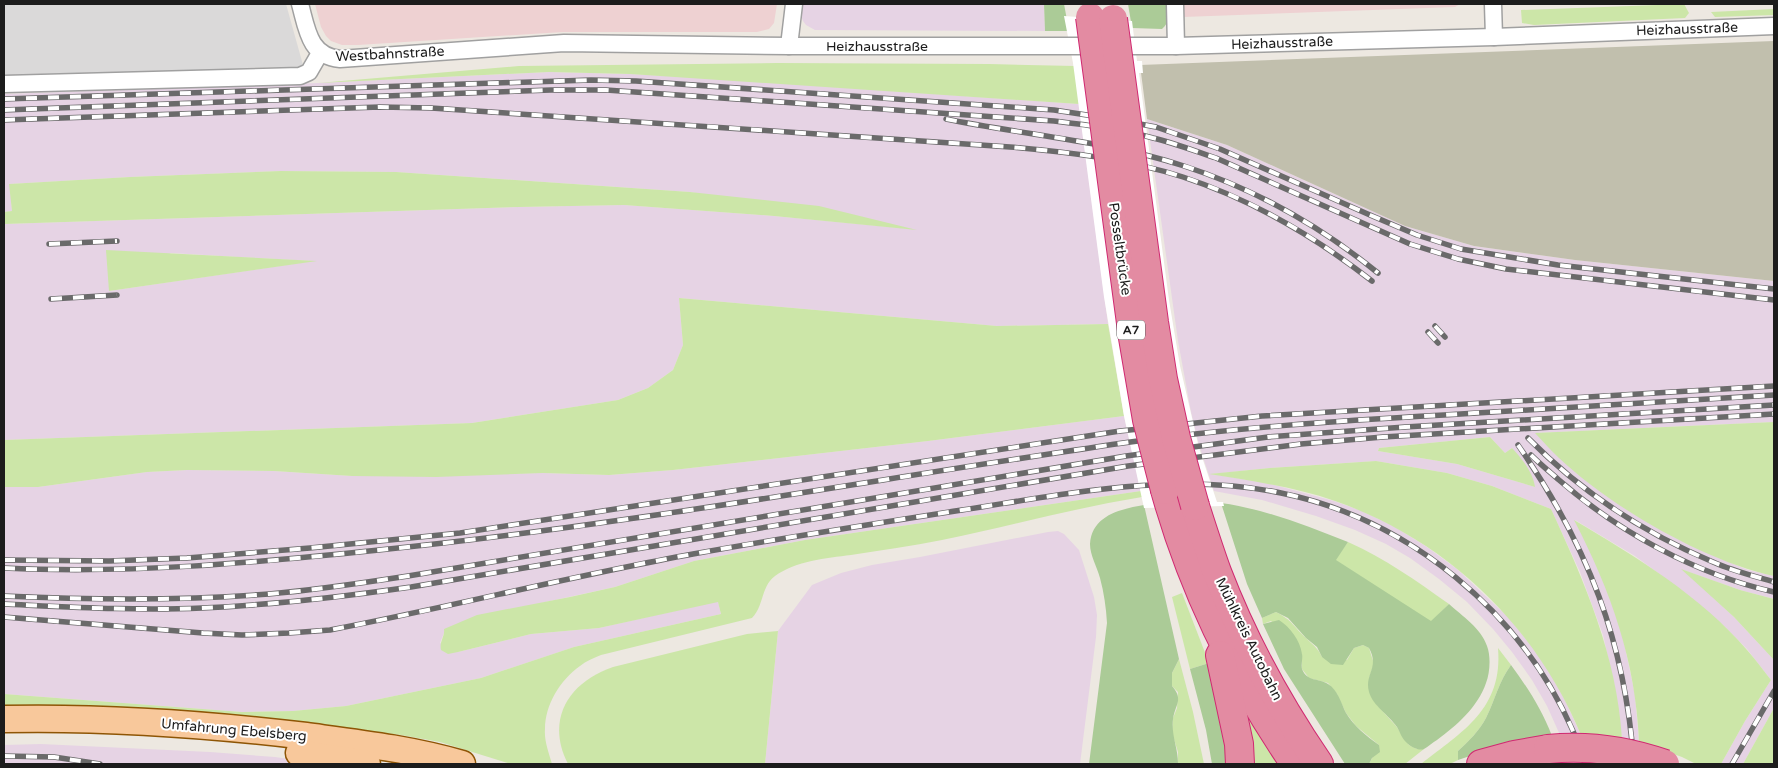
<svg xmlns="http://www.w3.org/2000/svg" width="1778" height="768" font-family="'Varela Round',sans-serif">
  <rect width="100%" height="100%" fill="#ede8e1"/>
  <polygon fill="#dad9d9" points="4,4 286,4 303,65 299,67 244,68 235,71 4,78"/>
  <g fill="#eed1d2">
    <polygon points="315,4 777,4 774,23 769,29 757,32 563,32 358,45 342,45 331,41 326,36 321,27"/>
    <polygon points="1169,4 1460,4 1455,7 1183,17"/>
  </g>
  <g fill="#e6d3e4" fill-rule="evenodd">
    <polygon points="801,4 1044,4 1045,31 815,30 806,25 803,21 800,13"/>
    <path d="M549,72L630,74L706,78L1079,104L1108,324L997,326L679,298L683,345L673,370L648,388L618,400L472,423L4,440V224L519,207L624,205L774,216L911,229L690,192L396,172L281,171L130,177L10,184L12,211L4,212V94L318,83ZM171,253L238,257L313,261L109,291Z"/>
    <path d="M1147,119L1227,145L1405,226L1474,246L1575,260L1774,281V422L1536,433L1705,552L1748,570L1774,576V599L1740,590L1683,570L1734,617L1774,660V708L1743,764H1721L1745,721L1771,680L1747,649L1723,625L1689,596L1635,556L1575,520L1592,554L1611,598L1624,642L1635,695L1639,742L1622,739L1612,675L1603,635L1580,572L1551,509L1492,486L1447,473L1376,461L1270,468L1212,474L1267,483L1334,501L1362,511L1395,527L1427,547L1457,569L1510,619L1535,650L1558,685L1581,735H1560L1547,706L1532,680L1512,652L1493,629L1467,602L1439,579L1410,558L1386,544L1355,530L1316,516L1262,500L1214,491L1199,445L1191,412L1178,341ZM1490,437L1505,453L1512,448L1535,487L1457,464L1378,451L1379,448Z"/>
    <polygon points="1124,416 1141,491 805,540 694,561 615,587 541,603 444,633 440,643 458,652 531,634 599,628 718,601 721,614 574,647 481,678 346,706 293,711 242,712 4,694 4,487 38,487 147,472 187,470 274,471 352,476 543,473 609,475 673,470 928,441"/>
    <polygon points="1058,531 1064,534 1079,550 1094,597 1097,615 1096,637 1080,764 765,764 778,631 812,585 841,573 872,565 920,557 1048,532"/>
    <polygon points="41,744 210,752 275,757 323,764 4,764 4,745"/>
  </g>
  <polygon fill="#c1bfad" points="1774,41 1774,281 1575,260 1474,246 1405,226 1227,145 1147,119 1140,65"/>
  <g fill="#cce6a8">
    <polygon points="1684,4 1689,13 1685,18 1534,25 1522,23 1521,10"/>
    <polygon points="1774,9 1774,15 1715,17 1711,12"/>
    <polygon points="777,63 989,64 1075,66 1079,104 630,74 549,72 318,83 519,66"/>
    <polygon points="281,171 396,172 690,192 819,206 917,230 774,216 624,205 519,207 4,224 4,212 12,211 9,184 130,177"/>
    <polygon points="106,250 317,261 109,291"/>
    <polygon points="679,298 997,326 1108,324 1124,416 928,441 673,470 609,475 543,473 436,477 352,476 274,471 187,470 147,472 38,487 4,487 4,440 472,423 618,400 648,388 673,370 683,345"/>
    <path d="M1774,422V576C1704,561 1611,507 1559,458C1550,450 1543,441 1535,433Z"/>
    <path d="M1490,437L1505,453L1512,448C1522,459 1533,472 1535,487L1457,464L1378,451L1379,448Z"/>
    <path d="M1376,461L1447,473L1492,486L1551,509C1585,583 1617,656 1622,739L1581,735C1536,626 1447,540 1335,501C1295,487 1252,481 1209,474L1270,468Z"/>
    <path d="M1141,491L1142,497C1075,508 1009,526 942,540C912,546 881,550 851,555C826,558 796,561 775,576C761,586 764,606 752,618L601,655C594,658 586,661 580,666C560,680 545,705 545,729C544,741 549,753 552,764H511L440,742L401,735L303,723L4,711V694L242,712L293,711L346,706L481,678L574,647L721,614L718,602L599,628L531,634L458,652L448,654L441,650C439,642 445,637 444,629L477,615L570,597L615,587L694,561L805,540Z"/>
    <path d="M1574,520C1635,556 1701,596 1747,650C1756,660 1763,670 1771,680L1745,721L1721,764H1696L1682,757L1639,742C1636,662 1611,591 1574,520Z"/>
    <path d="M1348,542C1386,559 1415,580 1449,604L1431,622L1335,560Z"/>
    <polygon points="1681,569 1740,590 1774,599 1774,660 1734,617"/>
    <polygon points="1182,593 1209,663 1190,669 1172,597"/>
    <path d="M1276,612C1292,620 1294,627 1306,638C1313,645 1318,648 1322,657L1347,660L1354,648L1363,645L1369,648L1374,664L1369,678L1377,705L1396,726L1409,745L1417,749H1424L1405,764H1369L1379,745L1356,726L1346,713L1337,694L1328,683L1309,678L1302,669V654L1271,621L1263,624L1262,618Z"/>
    <path d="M778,631L765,764H568C545,719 569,682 613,667L747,634Z"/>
    <path d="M1498,648L1511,665C1499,681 1495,700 1486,718C1479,731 1469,741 1458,751V760L1450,764H1421C1463,731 1503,709 1498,648Z"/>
    <polygon points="1179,659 1193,712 1204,764 1178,764 1178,752 1172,733 1173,718 1177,708 1178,692 1172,686 1172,673"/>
    <polygon points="1239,701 1279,764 1250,764"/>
    <polygon points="1774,708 1774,764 1743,764"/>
  </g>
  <g fill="#abcb97">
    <polygon points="1044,4 1064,4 1069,31 1045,31"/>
    <path d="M1128,4H1169C1170,14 1170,22 1162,29L1132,28Z"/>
    <path d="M1221,503C1265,509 1307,526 1348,542L1336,560L1431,621L1449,604C1462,616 1481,628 1487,646C1491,656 1490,673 1486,683C1478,707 1456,726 1437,740C1433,742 1428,747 1424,749C1419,751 1411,747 1407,743C1402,739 1400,732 1397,727C1389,715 1373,706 1369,692C1364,674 1380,668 1369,648L1363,645L1354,648L1343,665L1331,664L1322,657L1317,647L1306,638L1288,618L1276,612L1262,618L1247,584Z"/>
    <path d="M1144,505L1179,659L1172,673V686C1184,700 1175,704 1173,719C1171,735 1178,748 1178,763L1089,764L1107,623C1106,607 1104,593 1100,578C1097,567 1090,555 1090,544C1092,515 1121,509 1144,505Z"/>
    <path d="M1279,620C1290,627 1300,640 1302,654C1303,658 1301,664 1302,669C1307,682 1319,678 1328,684C1338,690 1341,703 1346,713C1354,726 1366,736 1379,745L1380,752L1372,758L1369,764H1345L1284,669L1263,624Z"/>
    <polygon points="1209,663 1233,764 1212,764 1206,730 1190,669"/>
    <path d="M1511,665C1528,688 1542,710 1552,736L1488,750L1458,760V751C1469,741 1479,731 1486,718C1495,700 1499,681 1511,665Z"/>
  </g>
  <polygon fill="#fff" points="1064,16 1132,21 1137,61 1142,61 1143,73 1139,73 1169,300 1180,366 1199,448 1217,502 1223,502 1224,506 1144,508 1124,416 1104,297 1073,63"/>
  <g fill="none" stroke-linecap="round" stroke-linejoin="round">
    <g stroke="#a0a0a0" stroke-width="19">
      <g id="minor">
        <path d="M300,4C307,29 309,56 340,59L564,43L789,46H1176L1494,37L1774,26"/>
        <polyline points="1175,4 1176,46"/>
        <polyline points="1493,4 1494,37"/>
        <polyline points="789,46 794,4"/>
        <polyline points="4,84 300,76 309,72 320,53"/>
      </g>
    </g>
    <g stroke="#8e5505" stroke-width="29">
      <g id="primary">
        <path d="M4,719C104,717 206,724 306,736C358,743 411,749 462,764"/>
        <polyline points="299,753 367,764"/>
      </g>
    </g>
    <g stroke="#d02971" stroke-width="30">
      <g id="motorway">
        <path d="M1165,490C1192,587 1238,681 1295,764"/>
        <path d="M1195,506C1202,528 1209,550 1217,572C1243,640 1278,704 1319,764"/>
        <polyline points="1220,655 1239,744 1240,764"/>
        <polyline points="1481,764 1514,755 1548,749"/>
      </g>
    </g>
    <use href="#minor" stroke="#fff" stroke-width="16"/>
    <use href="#primary" stroke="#f8c89b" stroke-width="26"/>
    <use href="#motorway" stroke="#e38ba2" stroke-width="28"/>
    <g stroke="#6a6a6a" stroke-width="5.5">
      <g id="rail">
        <polyline points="4,99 591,80 636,81 1054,110 1113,119 1156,127 1220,149 1370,215 1417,235 1461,249 1558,265 1774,289"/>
        <path d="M4,110L551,90H606L1054,121C1087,125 1121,129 1153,138C1174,143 1195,151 1216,158L1410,244L1458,259L1506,269L1774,300"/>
        <path d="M946,119C1025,135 1107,141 1184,166C1255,189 1320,226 1378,273"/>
        <path d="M4,120L380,107L431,108L1010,147C1068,152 1127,159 1183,177C1253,200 1314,236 1372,281"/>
        <polyline points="49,244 117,241"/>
        <polyline points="51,299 117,295"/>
        <polyline points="1435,326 1445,337"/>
        <polyline points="1428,332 1438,343"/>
        <path d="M1528,438C1580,491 1644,533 1713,562C1733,571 1754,576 1774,582"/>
        <path d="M1518,445C1588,546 1625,641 1634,764"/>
        <path d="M1531,455C1540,464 1550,472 1559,480C1620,533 1696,574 1774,592"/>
        <polyline points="4,560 109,561 187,558 310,548 460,533 1120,431 1262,416 1774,386"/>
        <path d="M4,568C129,574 254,563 379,550C628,525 875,479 1123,443C1229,428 1336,421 1444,415C1554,408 1664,402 1774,395"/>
        <path d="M4,596C92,600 181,601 269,594C316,590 362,583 408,576L1126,456L1268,437L1405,427L1774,405"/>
        <path d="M4,604C70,607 136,611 202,608C272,605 341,597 411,587L1128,466L1301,444L1383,437L1774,414"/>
        <path d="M4,617L203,633L242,635L289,633L330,630C451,607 571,576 693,554C782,538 872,524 962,510C1067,494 1175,471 1281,493C1409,519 1521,612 1573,731C1578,742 1581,753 1585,764"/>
        <polyline points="4,756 54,757 100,764"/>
        <polyline points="1732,764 1774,691"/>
      </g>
    </g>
    <use href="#rail" stroke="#fff" stroke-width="4" stroke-dasharray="11" stroke-linecap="butt"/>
    <g stroke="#d02971" stroke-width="30" stroke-linecap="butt">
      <g id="motorway-bridge">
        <polyline points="1090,17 1133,338 1147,420 1165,490"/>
        <polyline points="1113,19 1154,322 1163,379 1176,438 1195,506"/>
        <path d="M1548,749C1587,745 1628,751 1665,764"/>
      </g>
    </g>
    <use href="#motorway-bridge" stroke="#e38ba2" stroke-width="28"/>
  </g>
  <g text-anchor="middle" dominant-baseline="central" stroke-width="4" stroke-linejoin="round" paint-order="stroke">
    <rect fill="#fff" stroke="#606060" stroke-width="1" x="1117" y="320.5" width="28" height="19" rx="4"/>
    <g font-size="12" font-weight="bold" fill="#1c1c1c">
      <text x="1131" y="330">A7</text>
    </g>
    <g font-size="14" fill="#1c1c1c" stroke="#fff">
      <text transform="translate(1687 29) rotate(-2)">Heizhausstraße</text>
      <text transform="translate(1282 43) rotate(-2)">Heizhausstraße</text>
      <text x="877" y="46">Heizhausstraße</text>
      <text transform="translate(390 54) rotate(-3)">Westbahnstraße</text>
      <text transform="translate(1120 249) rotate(82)">Posseltbrücke</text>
      <text transform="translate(1249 639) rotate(64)">Mühlkreis Autobahn</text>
      <text transform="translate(234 730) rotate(5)">Umfahrung Ebelsberg</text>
    </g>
  </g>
  <rect width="1778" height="768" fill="none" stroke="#1c1c1c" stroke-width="10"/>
</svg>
